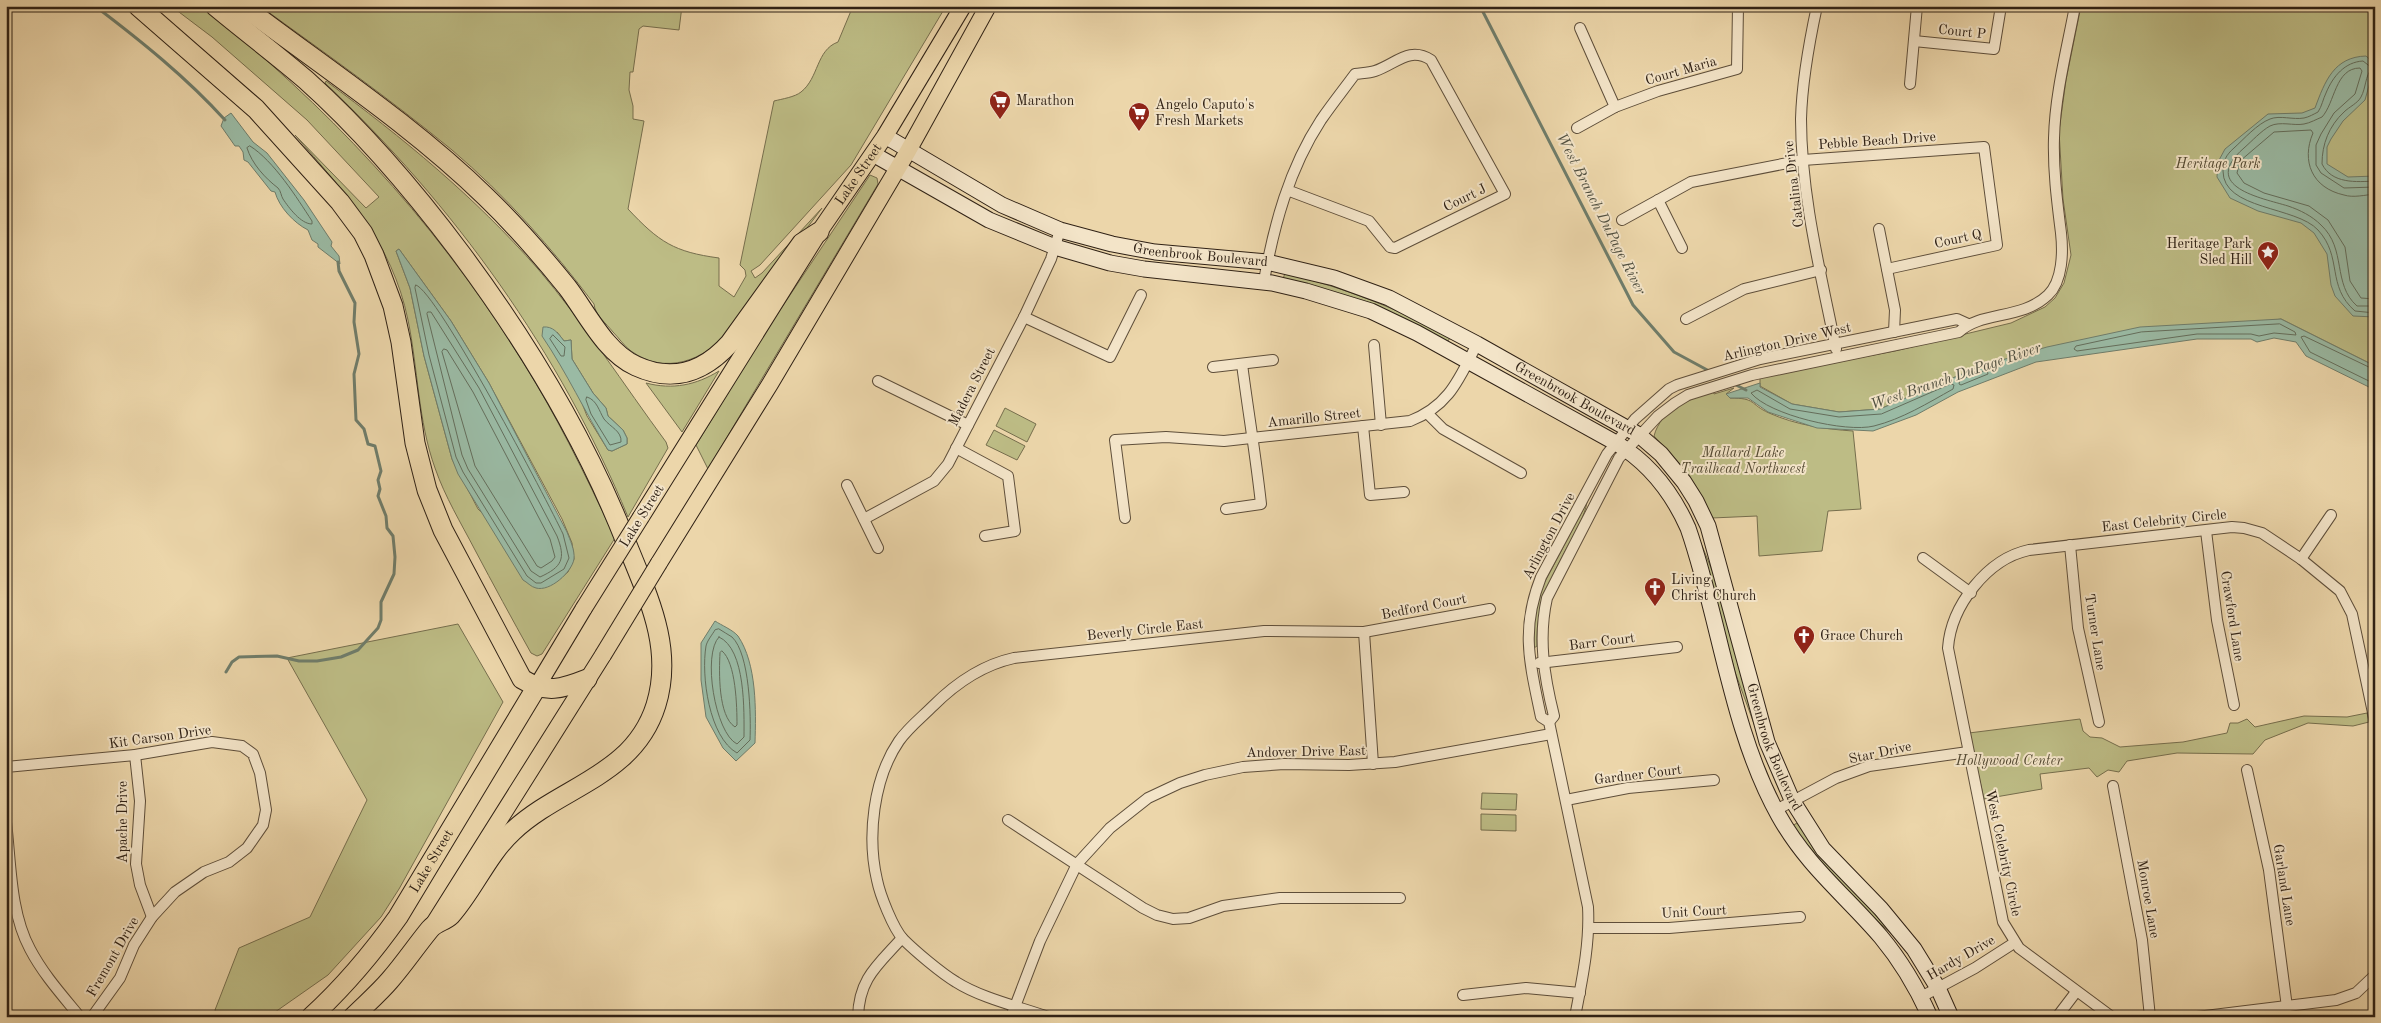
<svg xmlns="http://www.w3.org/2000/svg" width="2381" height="1023" font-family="'Old Standard TT',serif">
  <rect width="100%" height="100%" fill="#ecd6aa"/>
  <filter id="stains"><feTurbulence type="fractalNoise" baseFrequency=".004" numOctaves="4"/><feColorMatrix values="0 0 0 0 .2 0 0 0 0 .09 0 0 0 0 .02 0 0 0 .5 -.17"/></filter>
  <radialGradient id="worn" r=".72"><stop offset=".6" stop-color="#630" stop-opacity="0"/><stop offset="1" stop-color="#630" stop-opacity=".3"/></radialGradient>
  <g fill="#bdbc85" stroke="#766e4d" fill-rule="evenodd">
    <path d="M171,6H201C326,104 431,217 516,351C554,410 585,474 615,538L542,654L537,656L531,653C512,619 493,584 475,550C461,523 445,497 435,468C418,421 418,368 408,320C392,242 345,193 295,135L366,208L379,197L307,120L212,37ZM399,249L451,321L489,383L562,519L572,543L574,559L568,572L556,582L478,509L452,459L424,356L410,288L396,251Z"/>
    <path d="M260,6H682L679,30L643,26L639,29L633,72H630L629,90L633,106V119L644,121L628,209C659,242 674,252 719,258V286L734,297L746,276L745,270L740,265L774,101C782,99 795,97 801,92C819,78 816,50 838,42L853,6H946L851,165L760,265L751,271L755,278L762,273L822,208L729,332C704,360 666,376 631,351C624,346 619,338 613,332C606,323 595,315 594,304C552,248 505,195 452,150C390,99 325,53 260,6Z"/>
    <polygon points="2081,6 2370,6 2375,10 2375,366 2281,319 1981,366 1880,409 1839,412 1792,404 1760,386 1760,376 1895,351 2011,323 2045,307 2055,298 2064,283 2071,255 2063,199 2059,131 2066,80"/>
    <path d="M326,81C403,138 474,196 538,269C584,323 624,385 666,442L668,448L628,517C560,352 454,205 325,83ZM557,332L564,341L571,340L572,359L593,393L606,408L608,416L623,430L627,438V444L612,451L608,450L587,416L578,393L557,358Z"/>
    <polygon points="870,175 877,178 878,184 708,469 696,445 768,328"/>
    <path d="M1285,273C1348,289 1393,307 1451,337L1447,342L1283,279Z"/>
    <path d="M719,371L682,432L646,383C673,390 696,385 719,371Z"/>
    <path d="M1734,388L1726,394L1730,398C1757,398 1749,404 1769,413C1796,425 1824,429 1853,431L1861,509L1828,511L1822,551L1759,556L1757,516L1712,518L1680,464L1654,436C1661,409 1689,400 1713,391L1714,394Z"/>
    <polygon points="1005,408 1036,424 1027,442 996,426"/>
    <polygon points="994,430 1025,446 1017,460 986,445"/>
    <path d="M1587,502C1585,515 1576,532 1569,544C1551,578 1535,607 1537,646L1534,648V617L1540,591Z"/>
    <polygon points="1694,526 1716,580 1757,732 1735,672 1705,559"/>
    <polygon points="458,624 503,702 399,889 381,917 328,975 268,1017 217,1017 215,1010 239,948 310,917 367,800 287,658"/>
    <polygon points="2367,713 2369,722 2353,726 2308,723 2265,740 2253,754 2177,753 2127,761 2119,772 2108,770 2097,777 2089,768 2040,774 2042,789 1984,799 1969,733 2080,719 2083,731 2090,737 2102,738 2120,747 2183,742 2227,733 2230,723 2238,723 2247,719 2255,727 2304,716 2347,717"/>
    <polygon points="1482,793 1517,794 1516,810 1481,809"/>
    <polygon points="1481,814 1516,815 1516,831 1481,830"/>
    <polygon points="1797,823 1807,837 1895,937 1846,892 1792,826"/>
  </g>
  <g fill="#9abaa4" stroke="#6f7d6b">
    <path d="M2366,56L2375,64L2365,100L2343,121L2331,139L2327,147V164L2348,177L2375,176V317L2353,316L2335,296L2331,285L2327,254L2314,233L2301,223L2258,211L2230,198L2217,177L2218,162L2225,149L2268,114L2302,113L2315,108C2325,81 2334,57 2366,56Z"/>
    <path d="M231,113L253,142L267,153L304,200L332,242L331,246L339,256L340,264L318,247V244L312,240L308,230C294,223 279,207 275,192L271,191L248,162L244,160L243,152L239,146H235L221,126L224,118Z"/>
    <path d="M399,249L451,321L489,383L567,532C570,540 575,550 574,559C572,572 550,592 536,588C531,587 527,582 523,580L458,474L452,459L424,356L410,288L396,251Z"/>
    <polygon points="2281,319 2375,366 2375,390 2306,356 2296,342 2274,338 2257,342 2251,339 2197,339 2036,362 1958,392 1916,415 1873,431 1817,428 1768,412 1748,398 1730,398 1726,394 1760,383 1760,387 1792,404 1839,412 1880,409 1981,366 2047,347 2140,327"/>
    <path d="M543,327C553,326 558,333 564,341L571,340L572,359L593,393L606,408L608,416L623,430L627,438V444L612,451L608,450C585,412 567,373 542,336Z"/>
    <path d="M715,621C721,625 733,630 738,636C757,664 756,711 755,743L736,761L723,748L706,717L701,680V643Z"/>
  </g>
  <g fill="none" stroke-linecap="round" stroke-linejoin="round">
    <g stroke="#646e5c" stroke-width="1">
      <path d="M250,146C274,161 297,198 312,221V224C301,224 289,208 283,199C281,196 281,191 278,188C265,178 252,164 247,148Z"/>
      <path d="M2375,181C2356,182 2332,184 2322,164C2322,144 2329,126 2344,112C2349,107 2358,103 2361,97C2366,88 2365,76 2372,68L2363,61C2345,62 2333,76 2326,93C2323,99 2322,106 2318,112C2314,114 2309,117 2304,118C2293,120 2280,115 2270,119C2257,124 2244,139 2234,148C2226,155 2223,161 2223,171C2223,210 2296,206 2318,230C2343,257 2326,286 2355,311L2375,313"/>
      <path d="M2375,187L2344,188L2321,173L2316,165V145L2321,134L2334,113L2355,94L2362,71L2360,68C2335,68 2335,103 2322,117C2317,119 2310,123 2304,124C2294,126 2280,121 2270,126C2261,131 2252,141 2244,148C2199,187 2262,198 2288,206C2300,210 2312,216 2321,225C2347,249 2332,284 2357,306H2375"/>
      <path d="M2375,194C2365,195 2353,198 2344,195C2312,188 2301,161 2313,133L2311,130L2274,132L2240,161L2237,173L2244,183L2264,193L2309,206L2328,220L2345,247L2350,281L2361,298L2375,299"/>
      <path d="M416,285C437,291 548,502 563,534L569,558L564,569L541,583H536L527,576L463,472L456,457L429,355L415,288Z"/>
      <path d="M428,312H431L479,388L557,536C566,559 562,567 540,577L531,571L468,469L462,455L427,314Z"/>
      <polygon points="2280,324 2295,332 2296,335 2274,333 2259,336 2251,334 2197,334 2077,351 2074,349 2076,346 2141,332"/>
      <polygon points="553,335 565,347 564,356 561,356 550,339"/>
      <polygon points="444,349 447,350 473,392 550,539 555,557 552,561 541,568 537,566 475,466 442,352"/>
      <polygon points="1987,370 1988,374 1961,385 1959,384 1960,380"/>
      <polyline points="2375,370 2304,336 2301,337 2310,352 2375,384"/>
      <path d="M1951,384L1954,385L1953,389C1928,403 1902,419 1874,426C1846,433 1769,415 1751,393L1757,390L1790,409L1839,417L1881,414Z"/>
      <path d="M587,397C597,400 599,411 604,419C610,427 622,431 621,442L610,445L591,414L586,400Z"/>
      <path d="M719,629C723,632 728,634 732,637C750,654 751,717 750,740L737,753C709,737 701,676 706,646C707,641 712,635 715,630Z"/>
      <path d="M719,637C746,649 744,712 744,737L737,744C715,733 702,654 719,637Z"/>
      <path d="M722,651C736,662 737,707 737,725L735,727C718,716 719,672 720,653Z"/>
    </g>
    <g stroke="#6f7d6b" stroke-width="3">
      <path d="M95,6C141,41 186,77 225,120"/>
      <polyline points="1480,6 1633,305 1674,352 1711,372"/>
      <polyline points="1734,384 1746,390"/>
      <polyline points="226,672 232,662 239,657 277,656 299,661 317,661 341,657 358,650 378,628 381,620 381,602 394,574 395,557 393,536 387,528 386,516 378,496 380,489 378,480 381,471 375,446 368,444 364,429 356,420 354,374 359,354 354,322 355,303 339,271 338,262"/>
    </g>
    <g stroke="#5e4e3a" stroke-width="12">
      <g id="street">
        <path d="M1817,6C1809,43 1802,81 1801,119C1801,196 1821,274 1836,349"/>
        <polyline points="1580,28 1615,107"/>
        <polyline points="1914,41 1994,49 2001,6"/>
        <polyline points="1910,84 1917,6"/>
        <polyline points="1577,128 1615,107 1658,91 1737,69 1738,6"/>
        <polyline points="1658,200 1682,248"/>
        <polyline points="1622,220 1691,182 1803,160 1984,147 1997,245 1887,269"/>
        <polyline points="1879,229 1895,310 1894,332"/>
        <path d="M1264,281C1274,225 1289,169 1321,120C1332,104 1344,89 1355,74C1362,73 1369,73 1375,71C1396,64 1409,46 1431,60L1505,194L1395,248L1390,247L1369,221L1287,190"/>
        <polyline points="1024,317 1110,357 1141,295"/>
        <polyline points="1686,319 1744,289 1821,270"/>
        <polyline points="1374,345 1381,425"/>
        <polyline points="1213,367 1273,360"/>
        <polyline points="878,381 968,425"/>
        <polyline points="1428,414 1443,429 1521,473"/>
        <polyline points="1363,426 1370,495 1404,492"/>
        <polyline points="956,448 1008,476 1015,531 985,536"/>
        <polyline points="847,485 878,548"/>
        <path d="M1226,509L1261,504C1256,457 1248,411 1242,364"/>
        <path d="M1125,518L1115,440L1166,437L1224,441L1410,421C1449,406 1459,379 1477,344"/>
        <polyline points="864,519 934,481 948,464 1024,317 1051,259 1060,230"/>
        <polyline points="2206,531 2217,620 2234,705"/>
        <polyline points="2070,545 2078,628 2099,722"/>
        <polyline points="1923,558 1971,593"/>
        <polyline points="2301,559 2331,515"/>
        <polyline points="1364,632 1373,764"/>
        <polyline points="1539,663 1677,647"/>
        <path d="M1549,722L1554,716C1544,676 1538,638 1547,598L1619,458L1658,416L1675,403L1688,395L1752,375L1959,332C1981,311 2022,320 2048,295C2063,281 2063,251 2061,233C2057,201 2053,170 2054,138C2055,94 2067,49 2075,6"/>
        <polyline points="135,755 140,801 136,864 140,885 152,917"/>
        <polyline points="6,767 135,755 212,742 242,746 253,754 260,773 266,810 263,825 247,848 229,862 204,872 175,892 152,917 134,945 120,978 92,1017"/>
        <polyline points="2247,770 2269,870 2287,1007"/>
        <polyline points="2113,786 2142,940 2150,1017"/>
        <polyline points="1566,800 1628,788 1714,780"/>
        <polyline points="1776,810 1836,778 1869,766 1968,752"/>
        <polyline points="1008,820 1143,908 1157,915 1173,919 1189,918 1223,906 1280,898 1400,898"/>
        <path d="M6,822C11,863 10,912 30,949C43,974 62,995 80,1017"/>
        <polyline points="1589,928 1669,928 1800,917"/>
        <polyline points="1463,995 1526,988 1580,993"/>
        <polyline points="1921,997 1975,968 2014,943"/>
        <path d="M858,1017C859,978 878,965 902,938"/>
        <polyline points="1011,1017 1040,941 1077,864 1110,828 1148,798 1180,783 1205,775 1243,767 1284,764 1349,765 1395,762 1551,734"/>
        <path d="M1048,1017C1020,1007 981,998 956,982C941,973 915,951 903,939C893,928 880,895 877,880C867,837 873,779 899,741C908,728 922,717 933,706C956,683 982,665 1014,658L1264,631L1364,632L1490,609"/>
        <path d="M1575,1017C1582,980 1590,944 1588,907L1549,722L1541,717C1530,664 1520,630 1541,577L1607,454L1635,419L1669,389L1677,385L1760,359L1957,319L1968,324"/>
        <polyline points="2057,1017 2076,992"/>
        <path d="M2112,1017L2019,948L2003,922L1948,648C1951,606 1987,559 2029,550L2232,527L2244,528L2262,533L2301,559L2340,591L2352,614L2375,722"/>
        <polyline points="2197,1017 2336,1000 2356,993 2375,975"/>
      </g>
    </g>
    <g stroke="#2f2115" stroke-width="17">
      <g id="secondary">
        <path id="s1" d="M885,136L1002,205L1060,230L1112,244L1155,252L1267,262L1334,278L1389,298L1477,344L1639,435L1661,454L1684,482L1696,501L1708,526L1767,742L1792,800L1823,849L1881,909L1914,949L1938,988L1951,1017"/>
        <path d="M873,154L989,220L1055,247L1110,263L1144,269L1272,283L1306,291L1371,311L1417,333L1616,443C1649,463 1672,492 1688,528C1720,620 1731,731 1779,816C1807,866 1845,895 1881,937C1901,961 1917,988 1930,1017"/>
      </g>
    </g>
    <g stroke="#2f2115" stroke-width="18">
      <g id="primary">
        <path id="s2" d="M641,517L819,232L885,136L963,6"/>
        <polyline points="659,563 770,384 908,151 988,6"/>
        <polyline points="536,688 584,608"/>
        <polyline points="433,925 603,655"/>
      </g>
    </g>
    <g stroke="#2f2115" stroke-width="21">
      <g id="highway">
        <path d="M138,6L256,109L340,202L363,233L374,255L393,306L401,342L415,443L427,490L443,530L522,679C546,694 562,689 587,679"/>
        <path d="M215,6C245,31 277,55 306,80C364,132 415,192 462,255C528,344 585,438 626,542C647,595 674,647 656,705C634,776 561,786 513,831C487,855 474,889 451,915C445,921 436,922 430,929C416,946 404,964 390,980C379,993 365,1005 353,1017"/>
        <path d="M243,6C325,68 412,125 486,197C515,225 542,256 567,287C587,313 605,352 636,366C673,383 704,372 730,343L802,243L819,232"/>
        <path id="s3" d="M311,1017C345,986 371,955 398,917L536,688"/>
      </g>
    </g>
    <use href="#street" stroke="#f3e4c8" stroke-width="10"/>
    <use href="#secondary" stroke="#f3e4c8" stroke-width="15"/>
    <use href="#primary" stroke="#ecd6aa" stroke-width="16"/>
    <use href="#highway" stroke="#ecd6aa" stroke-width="19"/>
    <g stroke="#2f2115" stroke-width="18" stroke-linecap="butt">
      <g id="primary-bridge">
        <polyline points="584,608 641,517"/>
        <polyline points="603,655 659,563"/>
      </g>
    </g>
    <use href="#primary-bridge" stroke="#ecd6aa" stroke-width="16"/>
  </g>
  <defs>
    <g id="supermarket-pin" transform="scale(1.125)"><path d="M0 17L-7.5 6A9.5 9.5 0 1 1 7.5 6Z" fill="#8f2418" stroke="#f3e4c8"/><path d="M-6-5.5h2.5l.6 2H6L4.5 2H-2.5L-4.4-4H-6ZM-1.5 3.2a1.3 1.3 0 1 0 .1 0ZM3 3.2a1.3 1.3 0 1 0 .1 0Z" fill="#fff"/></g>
    <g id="sight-pin" transform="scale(1.125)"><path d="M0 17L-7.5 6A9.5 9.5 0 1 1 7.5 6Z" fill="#8f2418" stroke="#f3e4c8"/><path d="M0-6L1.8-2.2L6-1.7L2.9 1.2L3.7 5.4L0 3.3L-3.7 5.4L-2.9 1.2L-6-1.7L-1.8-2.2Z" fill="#fff"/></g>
    <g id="church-pin" transform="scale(1.125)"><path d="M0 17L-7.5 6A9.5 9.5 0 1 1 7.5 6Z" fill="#8f2418" stroke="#f3e4c8"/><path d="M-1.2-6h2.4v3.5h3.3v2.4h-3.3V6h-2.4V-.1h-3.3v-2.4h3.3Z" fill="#fff"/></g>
  </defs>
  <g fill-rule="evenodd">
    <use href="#supermarket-pin" x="1000" y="101"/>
    <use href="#supermarket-pin" x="1139" y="113"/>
    <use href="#sight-pin" x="2268" y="252"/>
    <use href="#church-pin" x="1655" y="588"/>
    <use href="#church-pin" x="1804" y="636"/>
  </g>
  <g text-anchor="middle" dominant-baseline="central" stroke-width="4" stroke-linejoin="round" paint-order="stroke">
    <g font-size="14" fill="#2f2115" stroke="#f3e4c8">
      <text transform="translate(1962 32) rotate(6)">Court P</text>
      <text transform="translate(1681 71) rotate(-16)">Court Maria</text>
      <text transform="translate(1877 141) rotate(-4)">Pebble Beach Drive</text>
      <text stroke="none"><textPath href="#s2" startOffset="406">Lake Street</textPath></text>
      <text transform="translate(1794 184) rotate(-97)">Catalina Drive</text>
      <text transform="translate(1465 198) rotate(-26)">Court J</text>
      <text transform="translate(1958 239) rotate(-12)">Court Q</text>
      <text stroke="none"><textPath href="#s1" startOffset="342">Greenbrook Boulevard</textPath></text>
      <text transform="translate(1787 342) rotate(-13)">Arlington Drive West</text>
      <text transform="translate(972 387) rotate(-63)">Madera Street</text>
      <text stroke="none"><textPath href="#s1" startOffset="748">Greenbrook Boulevard</textPath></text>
      <text transform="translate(1314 418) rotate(-6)">Amarillo Street</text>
      <text transform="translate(642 516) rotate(-58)">Lake Street</text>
      <text transform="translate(2164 521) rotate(-6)">East Celebrity Circle</text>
      <text transform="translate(1549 536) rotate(-62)">Arlington Drive</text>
      <text transform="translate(1424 607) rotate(-11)">Bedford Court</text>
      <text transform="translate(2232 616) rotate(81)">Crawford Lane</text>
      <text transform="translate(1145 630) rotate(-6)">Beverly Circle East</text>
      <text transform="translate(2095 632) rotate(81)">Turner Lane</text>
      <text transform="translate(1602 642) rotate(-7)">Barr Court</text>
      <text transform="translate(160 737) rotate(-8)">Kit Carson Drive</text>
      <text stroke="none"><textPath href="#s1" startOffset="1168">Greenbrook Boulevard</textPath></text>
      <text transform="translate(1306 752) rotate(-1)">Andover Drive East</text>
      <text transform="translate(1880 753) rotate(-12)">Star Drive</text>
      <text transform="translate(1638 775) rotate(-7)">Gardner Court</text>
      <text transform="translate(123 822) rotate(-90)">Apache Drive</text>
      <text transform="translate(2003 853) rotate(78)">West Celebrity Circle</text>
      <text stroke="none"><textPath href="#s3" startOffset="198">Lake Street</textPath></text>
      <text transform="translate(2284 885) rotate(81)">Garland Lane</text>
      <text transform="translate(2148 899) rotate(80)">Monroe Lane</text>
      <text transform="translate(1694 912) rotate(-3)">Unit Court</text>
      <text transform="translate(113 957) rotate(-60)">Fremont Drive</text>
      <text transform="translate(1961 958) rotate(-30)">Hardy Drive</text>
    </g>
    <g font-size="14" fill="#2f2115" stroke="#f3e4c8" text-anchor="start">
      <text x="1016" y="101">Marathon</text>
      <text x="1155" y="105">Angelo Caputo's<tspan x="1155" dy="16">Fresh Markets</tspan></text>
      <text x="2252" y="244" text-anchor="end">Heritage Park<tspan x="2252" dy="16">Sled Hill</tspan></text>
      <text x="1671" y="580">Living<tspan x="1671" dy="16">Christ Church</tspan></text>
      <text x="1820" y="636">Grace Church</text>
    </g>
    <g font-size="14" font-style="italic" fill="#524831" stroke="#f3e4c8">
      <text x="2218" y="164">Heritage Park</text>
      <text x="1743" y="453">Mallard Lake<tspan x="1743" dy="16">Trailhead Northwest</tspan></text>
      <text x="2009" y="761">Hollywood Center</text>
    </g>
    <g font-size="15" font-style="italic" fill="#4f4f40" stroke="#f3e4c8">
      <text transform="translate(1600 214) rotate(63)">West Branch DuPage River</text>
      <text transform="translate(1956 377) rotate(-19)">West Branch DuPage River</text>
    </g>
  </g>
  <rect width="2381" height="1023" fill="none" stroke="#ecd6aa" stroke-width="25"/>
  <rect x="8" y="8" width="2366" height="1008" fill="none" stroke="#2f2115" stroke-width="2.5"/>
  <rect x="12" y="12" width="2356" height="998" fill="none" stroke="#2f2115"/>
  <rect width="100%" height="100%" filter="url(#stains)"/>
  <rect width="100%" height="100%" fill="url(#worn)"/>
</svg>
